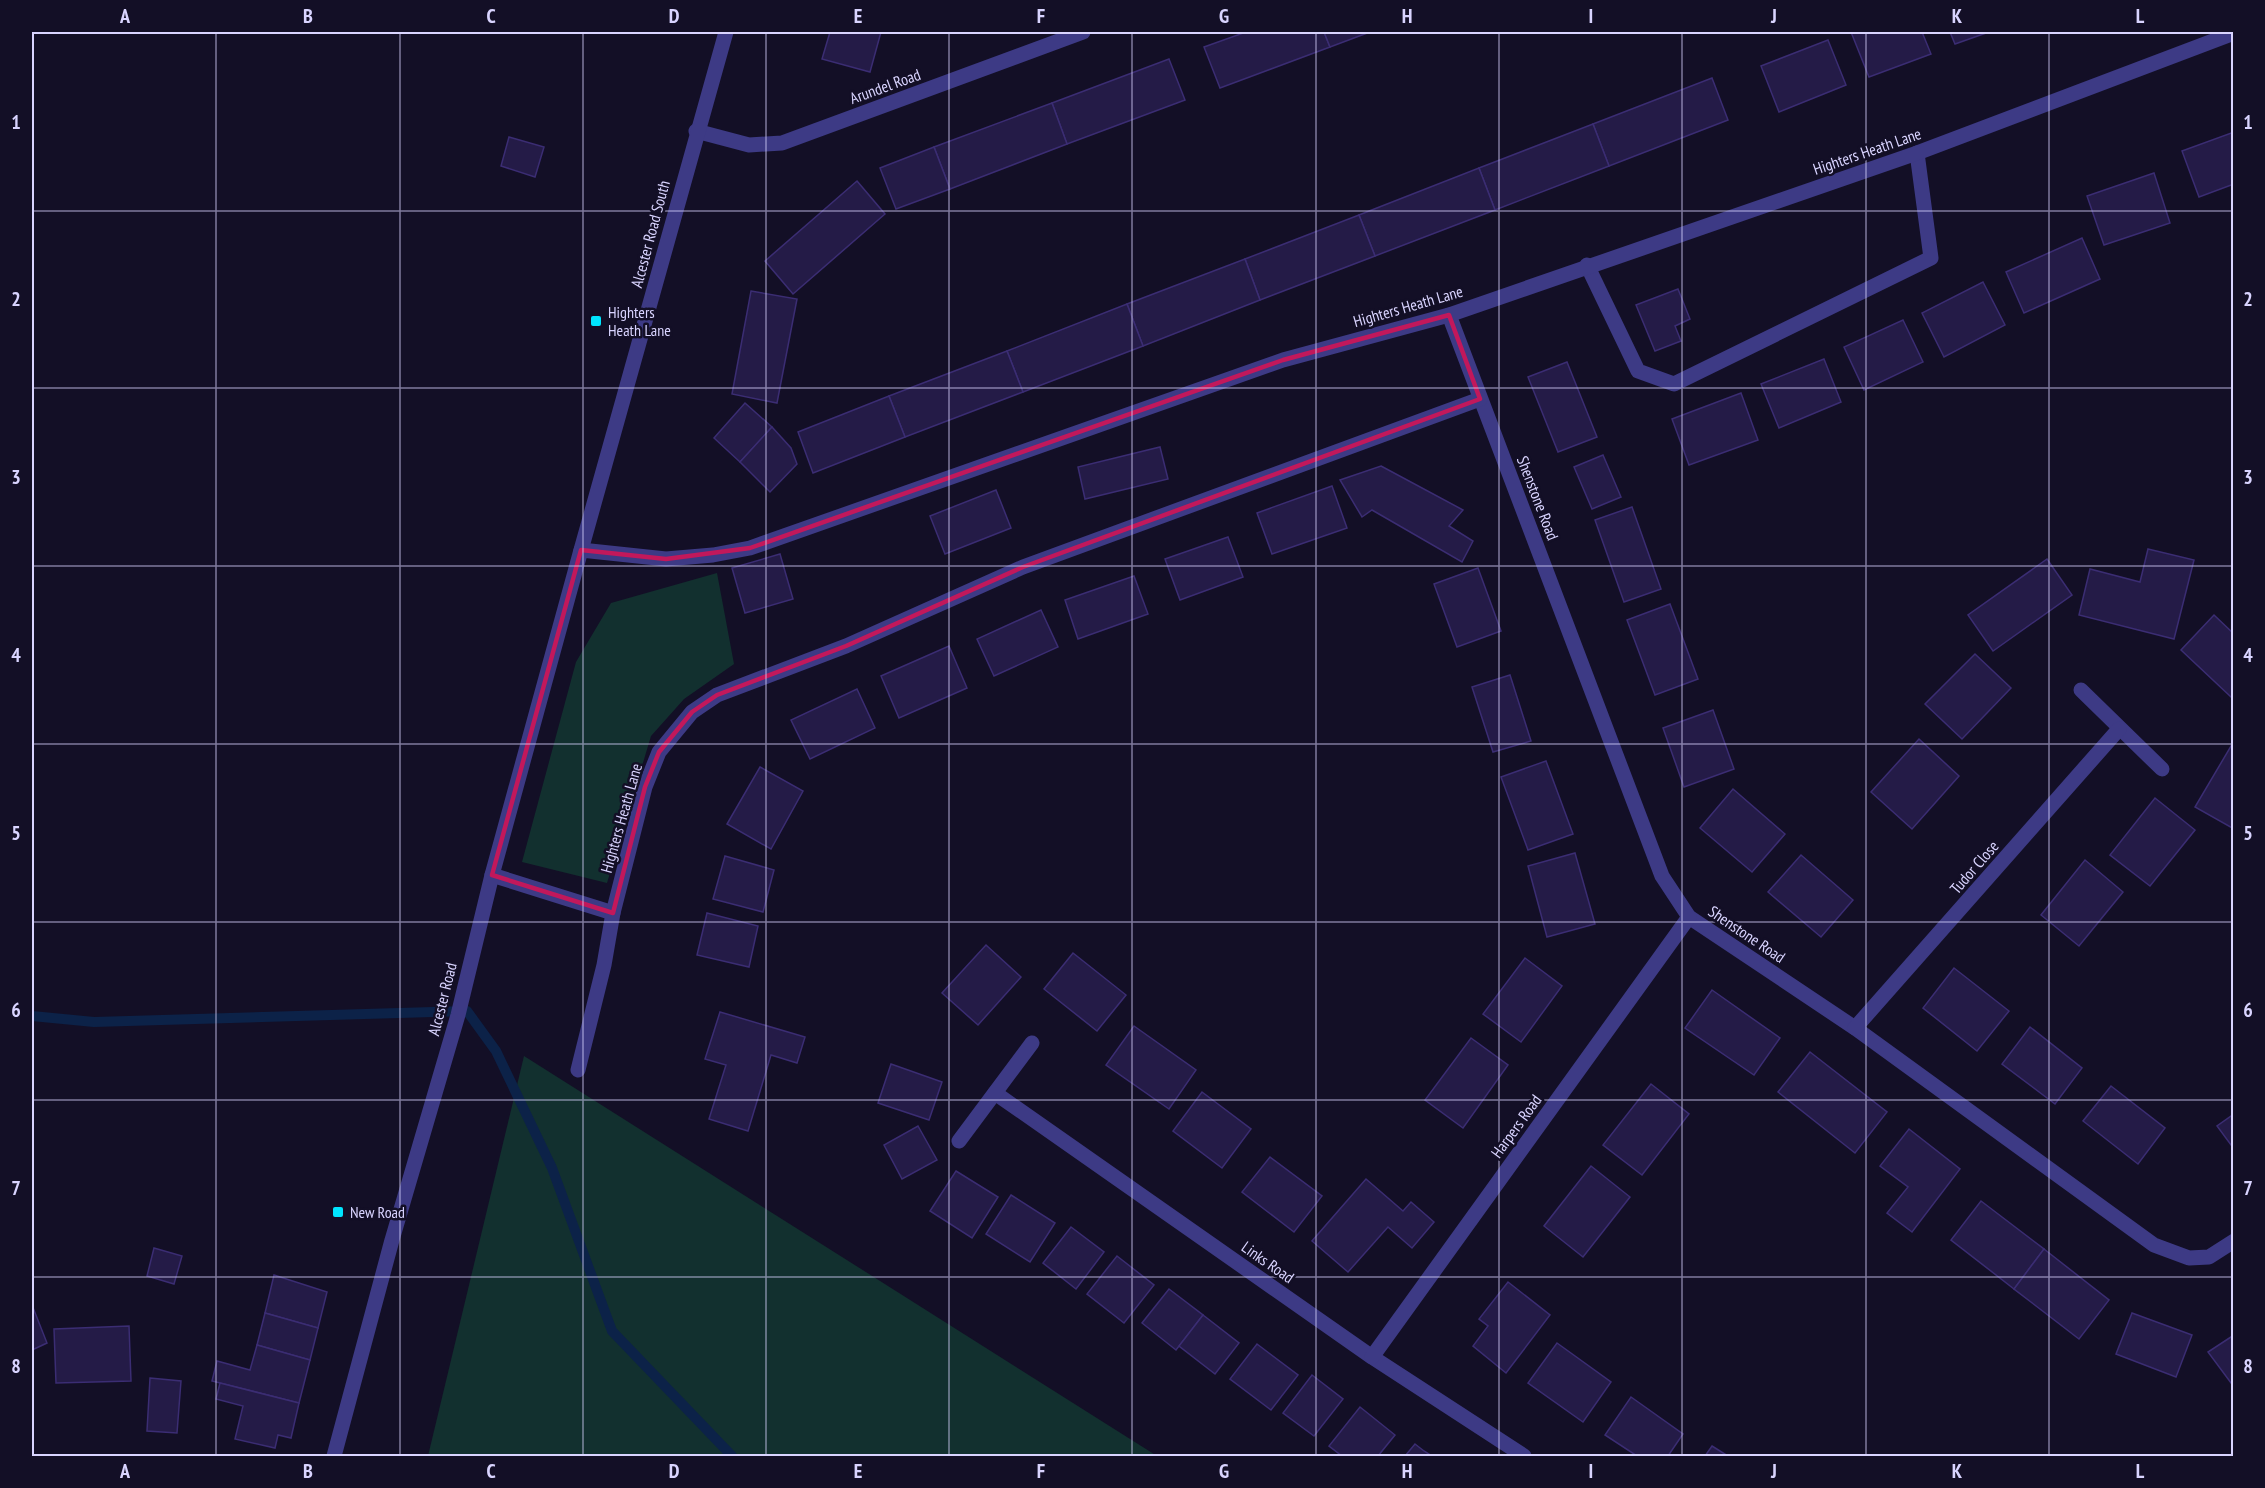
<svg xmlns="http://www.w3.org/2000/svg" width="2265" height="1488" font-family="'PT Sans Narrow',sans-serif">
  <rect width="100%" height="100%" fill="#130f26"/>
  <g fill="#12302f">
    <polygon points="717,573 734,664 684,699 651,736 607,883 522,862 576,662 611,603"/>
    <polygon points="524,1056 1157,1456 428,1456"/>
  </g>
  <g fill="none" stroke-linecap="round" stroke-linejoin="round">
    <polyline stroke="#0c2248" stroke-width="10" points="32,1016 94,1022 467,1011 496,1051 552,1168 612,1331 732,1456"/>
  </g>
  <g fill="#241b47" stroke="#3b2d73" stroke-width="1.5">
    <polygon points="830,32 881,32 870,72 822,59"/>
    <polygon points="1246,32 1324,32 1330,47 1220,88 1204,47"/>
    <polygon points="1324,32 1370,32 1330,47"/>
    <polygon points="1851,32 1922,32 1931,54 1869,77"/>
    <polygon points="1950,32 1989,32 1955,44"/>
    <polygon points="1828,40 1846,85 1779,112 1761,66"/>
    <polygon points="1169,59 1185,100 1067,144 1052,103"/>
    <polygon points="1712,78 1728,120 1609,166 1593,124"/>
    <polygon points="1052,103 1067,144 950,189 934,147"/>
    <polygon points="1593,124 1609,166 1495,210 1479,168"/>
    <polygon points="2234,132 2234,184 2199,197 2182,151"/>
    <polygon points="509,137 544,147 535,177 501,166"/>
    <polygon points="934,147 950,189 896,209 880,168"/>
    <polygon points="1479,168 1495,210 1375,256 1359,215"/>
    <polygon points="2154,173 2170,223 2104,245 2087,196"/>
    <polygon points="857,181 885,214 793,294 765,261"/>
    <polygon points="1359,215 1375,256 1260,300 1245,259"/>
    <polygon points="2082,238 2100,279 2024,313 2006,272"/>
    <polygon points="1245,259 1260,300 1143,346 1127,304"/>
    <polygon points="1983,282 2005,325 1944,357 1922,313"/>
    <polygon points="1678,289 1690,319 1675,326 1681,341 1655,351 1636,305"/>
    <polygon points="751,291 797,299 777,403 732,394"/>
    <polygon points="1127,304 1143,346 1023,392 1007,351"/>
    <polygon points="1903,320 1923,362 1864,390 1844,347"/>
    <polygon points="1007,351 1023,392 905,437 889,396"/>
    <polygon points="1824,359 1841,402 1779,428 1761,384"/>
    <polygon points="1567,362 1597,437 1558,452 1528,377"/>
    <polygon points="1741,393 1758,440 1689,465 1672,419"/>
    <polygon points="889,396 905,437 813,473 798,432"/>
    <polygon points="745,403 772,427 740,462 714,438"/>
    <polygon points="772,427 791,448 797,464 770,492 740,462"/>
    <polygon points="1160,447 1168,479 1085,499 1078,467"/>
    <polygon points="1603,455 1621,497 1592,509 1574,467"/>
    <polygon points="1381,466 1463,510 1449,526 1473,541 1462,562 1372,510 1362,517 1340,480"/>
    <polygon points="1332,486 1347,528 1272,554 1257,513"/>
    <polygon points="996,490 1011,528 945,554 930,516"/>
    <polygon points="1632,507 1661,589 1624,602 1595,520"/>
    <polygon points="1228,537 1243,577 1180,600 1165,559"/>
    <polygon points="2148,549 2194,560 2174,639 2079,615 2090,569 2140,582"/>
    <polygon points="780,554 793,599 745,613 732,568"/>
    <polygon points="2047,559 2072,595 1993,651 1968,615"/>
    <polygon points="1478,568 1501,631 1457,647 1434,584"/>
    <polygon points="1134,576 1148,614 1078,639 1065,600"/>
    <polygon points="1670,604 1698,679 1655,695 1627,620"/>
    <polygon points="1041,610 1058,647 994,676 977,639"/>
    <polygon points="2214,615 2234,634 2234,694 2231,697 2181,650"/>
    <polygon points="949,646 967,688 899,718 881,676"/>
    <polygon points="1975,654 2011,688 1962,739 1925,704"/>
    <polygon points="1510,675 1531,741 1493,752 1472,687"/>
    <polygon points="857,689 875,728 810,759 791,720"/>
    <polygon points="1713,710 1734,769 1684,787 1663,728"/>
    <polygon points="1919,739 1959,776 1912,829 1871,792"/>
    <polygon points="2234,741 2234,829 2195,807"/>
    <polygon points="1546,761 1573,834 1528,850 1501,777"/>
    <polygon points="760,767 803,791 771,849 727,824"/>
    <polygon points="1733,789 1785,834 1752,872 1700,828"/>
    <polygon points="2155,798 2195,830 2150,886 2110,855"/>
    <polygon points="1575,853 1595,924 1547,937 1528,866"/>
    <polygon points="1801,855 1853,900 1821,937 1768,892"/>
    <polygon points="725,856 774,870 763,912 713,899"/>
    <polygon points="2085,860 2123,892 2079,946 2041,915"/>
    <polygon points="707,913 758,926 749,967 697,955"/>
    <polygon points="986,945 1021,977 978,1025 942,993"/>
    <polygon points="1073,953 1126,995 1097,1031 1044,989"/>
    <polygon points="1525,958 1562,986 1521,1042 1483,1014"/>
    <polygon points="1954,968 2009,1011 1977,1051 1923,1008"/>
    <polygon points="1712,990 1780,1038 1754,1075 1685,1028"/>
    <polygon points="720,1012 805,1037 797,1063 771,1055 748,1131 709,1119 726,1065 705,1059"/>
    <polygon points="1134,1026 1196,1070 1169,1109 1106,1065"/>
    <polygon points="2030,1027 2082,1068 2055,1104 2002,1064"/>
    <polygon points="1471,1038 1508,1065 1463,1128 1425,1100"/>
    <polygon points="1810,1052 1887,1112 1855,1153 1778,1092"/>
    <polygon points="891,1064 942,1082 929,1120 878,1103"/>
    <polygon points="1651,1084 1689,1114 1642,1175 1603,1145"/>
    <polygon points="2111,1086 2165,1128 2138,1164 2083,1121"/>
    <polygon points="1202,1092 1251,1129 1222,1168 1173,1131"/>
    <polygon points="2234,1114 2234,1149 2217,1126"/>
    <polygon points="918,1126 937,1160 902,1179 884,1145"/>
    <polygon points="1909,1129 1960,1169 1912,1232 1887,1213 1908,1187 1880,1166"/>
    <polygon points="1270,1157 1322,1196 1294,1232 1242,1192"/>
    <polygon points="1591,1166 1630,1197 1583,1257 1544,1226"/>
    <polygon points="956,1171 998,1197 972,1238 930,1211"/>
    <polygon points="1366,1179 1403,1211 1411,1202 1434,1222 1412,1248 1388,1227 1348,1272 1312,1241"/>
    <polygon points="1011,1195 1055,1223 1030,1262 986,1234"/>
    <polygon points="1981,1201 2044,1249 2014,1289 1951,1240"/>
    <polygon points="1071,1227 1104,1252 1076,1289 1043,1263"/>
    <polygon points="154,1248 182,1256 174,1284 147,1276"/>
    <polygon points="2044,1249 2109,1300 2079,1339 2014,1289"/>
    <polygon points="1117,1256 1154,1285 1124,1323 1087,1294"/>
    <polygon points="274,1275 327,1292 318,1328 265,1313"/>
    <polygon points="1508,1282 1550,1315 1506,1373 1473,1346 1488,1326 1479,1319"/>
    <polygon points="1169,1289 1203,1315 1176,1350 1142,1323"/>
    <polygon points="32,1305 47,1343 32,1350"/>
    <polygon points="265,1313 318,1328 310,1360 257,1345"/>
    <polygon points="2132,1313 2192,1335 2176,1377 2116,1354"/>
    <polygon points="1203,1315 1239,1343 1215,1374 1179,1346"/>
    <polygon points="129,1326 131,1381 56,1383 54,1329"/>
    <polygon points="2234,1335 2234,1387 2208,1352"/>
    <polygon points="1557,1343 1611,1382 1583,1422 1528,1383"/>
    <polygon points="1257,1344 1298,1375 1271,1410 1230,1379"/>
    <polygon points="257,1345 310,1360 299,1403 212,1381 217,1361 250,1370"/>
    <polygon points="1312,1375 1343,1399 1314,1436 1283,1413"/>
    <polygon points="150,1378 181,1381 177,1433 147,1431"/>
    <polygon points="220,1383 299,1403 291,1438 278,1435 275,1448 235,1439 243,1406 216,1399"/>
    <polygon points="1631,1397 1683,1434 1668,1456 1637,1456 1605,1435"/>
    <polygon points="1360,1407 1395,1435 1378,1456 1342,1456 1329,1446"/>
    <polygon points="1415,1444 1424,1451 1432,1456 1405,1456"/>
    <polygon points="1712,1446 1728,1456 1705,1456"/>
  </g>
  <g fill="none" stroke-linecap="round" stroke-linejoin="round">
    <g stroke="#3d3a85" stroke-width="15">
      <polyline points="696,131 749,145 782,143 1083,32"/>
      <polyline points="1587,265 1638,371 1674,384 1931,258 1917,153"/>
      <polyline points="1449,315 1662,876 1689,917 1855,1028 2154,1245 2189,1258 2209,1257 2234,1241"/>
      <polyline points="581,550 666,559 713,555 750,548 1283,360 1449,315 1917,153 2234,33"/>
      <polyline points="2081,690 2162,769"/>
      <polyline points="492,875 613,913"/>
      <polyline points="1855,1028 2119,729"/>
      <polyline points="578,1070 604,965 613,913 645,787 659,752 692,712 717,695 846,646 1023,567 1480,399"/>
      <polyline points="995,1093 1372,1357 1524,1456"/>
      <polyline points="959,1141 1032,1043"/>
      <polyline points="1372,1357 1689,917"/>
      <polyline points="334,1456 392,1240 458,1015 492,875 581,550 726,32"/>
    </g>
  </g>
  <path fill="none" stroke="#c2185b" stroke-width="4.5" stroke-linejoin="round" d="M1449,315L1480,399L1023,567L846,646L717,695L692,712L659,752L645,787L613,913L492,875L581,550L666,559L750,548L1283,360Z"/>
  <path fill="none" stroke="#d9d4ff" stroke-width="1.5" stroke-opacity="0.55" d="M216,32V1456M400,32V1456M583,32V1456M766,32V1456M949,32V1456M1132,32V1456M1316,32V1456M1499,32V1456M1682,32V1456M1866,32V1456M2049,32V1456M32,211H2234M32,388H2234M32,566H2234M32,744H2234M32,922H2234M32,1100H2234M32,1277H2234"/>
  <g fill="#00e5ff" stroke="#130f26" stroke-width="2">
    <rect x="590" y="315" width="12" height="12" rx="3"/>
    <rect x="332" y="1206" width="12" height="12" rx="3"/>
  </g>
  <g text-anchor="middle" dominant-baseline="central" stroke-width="5" stroke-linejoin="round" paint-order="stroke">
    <g font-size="16" fill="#d9d4ff" stroke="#130f26">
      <text transform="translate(885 86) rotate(-20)">Arundel Road</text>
      <text transform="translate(1867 151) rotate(-19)">Highters Heath Lane</text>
      <text transform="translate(650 234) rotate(-75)">Alcester Road South</text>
      <text transform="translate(1408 306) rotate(-16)">Highters Heath Lane</text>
      <text transform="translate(1538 498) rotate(69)">Shenstone Road</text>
      <text transform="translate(621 818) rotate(-74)">Highters Heath Lane</text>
      <text transform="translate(1974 867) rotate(-49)">Tudor Close</text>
      <text transform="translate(1747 934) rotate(34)">Shenstone Road</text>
      <text transform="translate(442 999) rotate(-76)">Alcester Road</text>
      <text transform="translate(1516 1126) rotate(-54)">Harpers Road</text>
      <text transform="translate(1268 1262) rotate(35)">Links Road</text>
    </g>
    <g font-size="16" fill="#d9d4ff" stroke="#130f26" text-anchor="start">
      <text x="608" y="312">Highters<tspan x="608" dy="18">Heath Lane</tspan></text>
      <text x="350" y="1212">New Road</text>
    </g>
  </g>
  <rect width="2265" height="1488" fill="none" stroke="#130f26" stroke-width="66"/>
  <rect x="33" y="33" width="2199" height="1422" fill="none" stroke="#d9d4ff" stroke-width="2"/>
  <g font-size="20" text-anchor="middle" font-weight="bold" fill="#d9d4ff">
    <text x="125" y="23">A</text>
    <text x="308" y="23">B</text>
    <text x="491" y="23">C</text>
    <text x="674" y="23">D</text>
    <text x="858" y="23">E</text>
    <text x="1041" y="23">F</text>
    <text x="1224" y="23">G</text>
    <text x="1407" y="23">H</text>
    <text x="1591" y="23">I</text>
    <text x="1774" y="23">J</text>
    <text x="1957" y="23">K</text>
    <text x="2140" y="23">L</text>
    <text x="16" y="129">1</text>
    <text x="2248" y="129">1</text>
    <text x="16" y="306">2</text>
    <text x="2248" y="306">2</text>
    <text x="16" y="484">3</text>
    <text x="2248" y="484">3</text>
    <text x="16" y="662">4</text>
    <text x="2248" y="662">4</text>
    <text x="16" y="840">5</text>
    <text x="2248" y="840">5</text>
    <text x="16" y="1017">6</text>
    <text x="2248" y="1017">6</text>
    <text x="16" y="1195">7</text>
    <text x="2248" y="1195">7</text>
    <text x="16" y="1373">8</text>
    <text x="2248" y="1373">8</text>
    <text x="125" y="1478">A</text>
    <text x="308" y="1478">B</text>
    <text x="491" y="1478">C</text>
    <text x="674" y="1478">D</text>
    <text x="858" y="1478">E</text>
    <text x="1041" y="1478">F</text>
    <text x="1224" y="1478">G</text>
    <text x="1407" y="1478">H</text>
    <text x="1591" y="1478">I</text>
    <text x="1774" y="1478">J</text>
    <text x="1957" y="1478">K</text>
    <text x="2140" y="1478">L</text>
  </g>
</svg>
